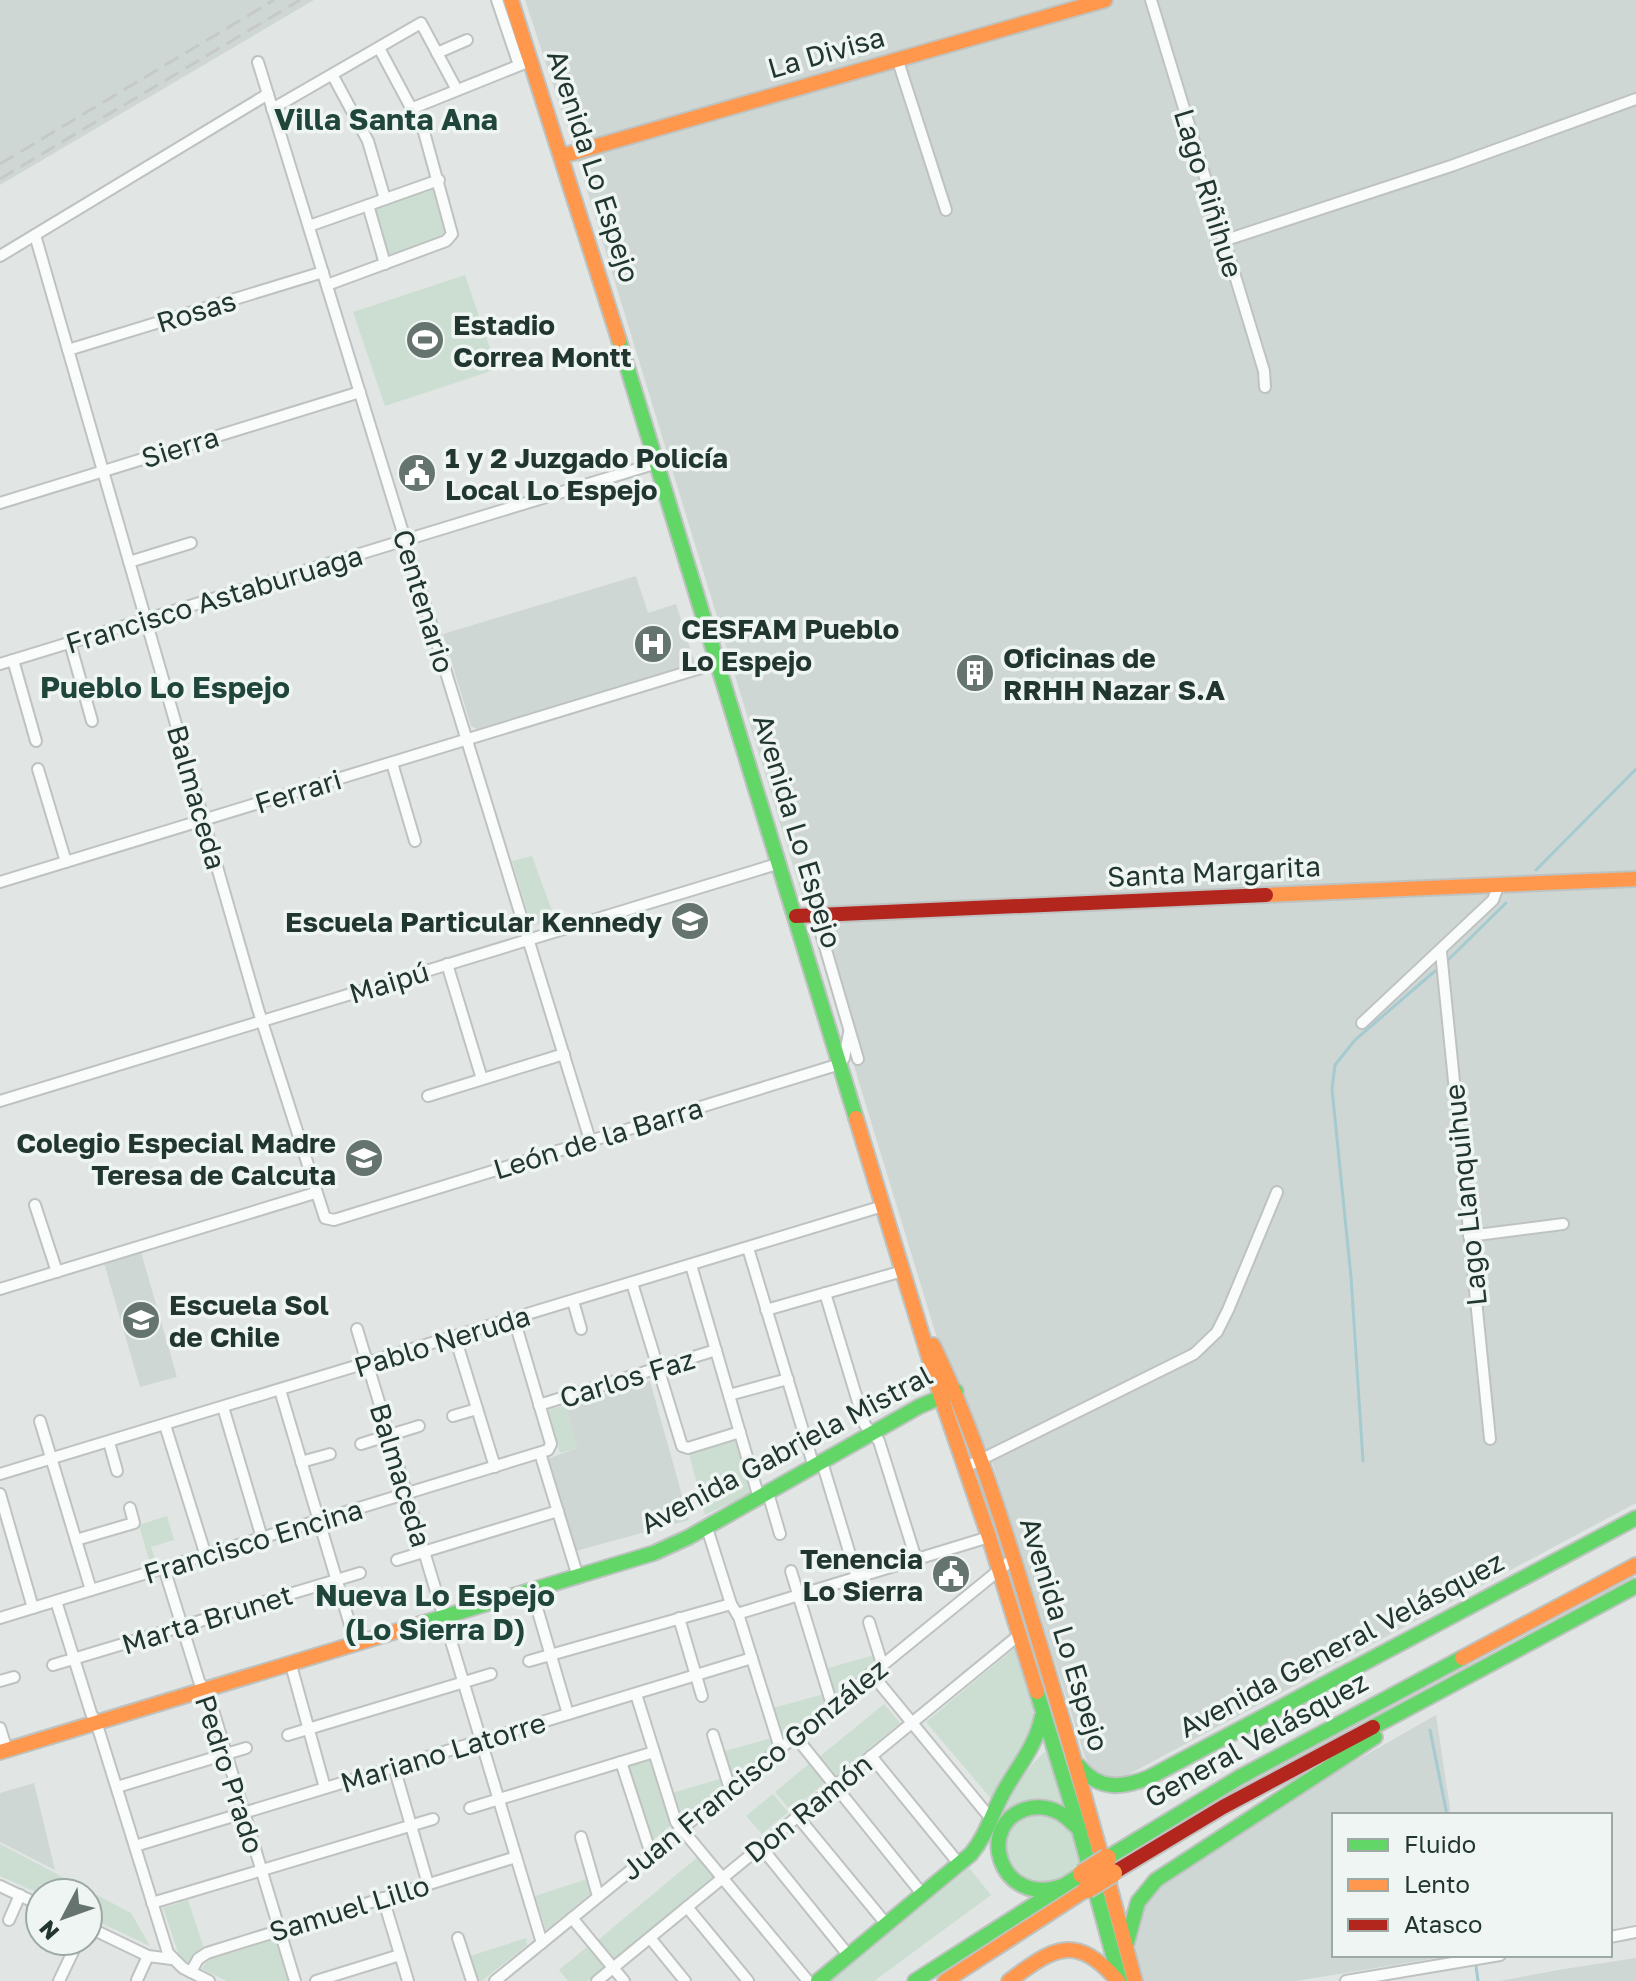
<svg xmlns="http://www.w3.org/2000/svg" width="1636" height="1981" font-family="'Golos Text',sans-serif">
  <rect width="100%" height="100%" fill="#e1e6e4"/>
  <g fill="#cfd7d4">
    <polygon points="0,0 314,0 0,185"/>
    <polygon points="525,0 1636,0 1636,1503 1120,1779 1099,1775 1091,1767 1085,1757 991,1459 937,1338 579,164"/>
    <polygon points="636,576 648,613 676,604 695,663 478,730 471,726 443,634"/>
    <polygon points="141,1252 177,1377 140,1387 104,1263"/>
    <polygon points="650,1381 689,1520 576,1551 547,1459 577,1448 565,1405"/>
    <polygon points="1436,1715 1451,1815 1334,1815 1334,1955 1455,1955 1296,1981 1142,1981 1135,1944 1141,1914 1156,1890 1327,1777"/>
    <polygon points="34,1783 55,1870 0,1842 0,1793"/>
    <polygon points="1636,1958 1636,1981 1500,1981 1558,1970"/>
  </g>
  <g fill="#cbded1">
    <polygon points="435,184 447,231 444,238 387,258 372,208"/>
    <polygon points="465,275 497,369 385,406 353,312"/>
    <polygon points="532,856 555,919 532,926 512,861"/>
    <polygon points="565,1405 577,1448 560,1453 548,1410"/>
    <polygon points="735,1440 751,1493 705,1515 689,1454"/>
    <polygon points="167,1516 174,1540 151,1547 157,1565 151,1567 139,1525"/>
    <polygon points="1017,1646 1033,1707 1033,1733 993,1801 926,1722"/>
    <polygon points="875,1655 878,1663 833,1700 824,1669"/>
    <polygon points="824,1694 826,1702 782,1739 773,1708"/>
    <polygon points="884,1704 900,1723 834,1777 818,1758"/>
    <polygon points="772,1738 775,1746 730,1783 721,1752"/>
    <path d="M1052,1748L1065,1805C1037,1793 1026,1796 1003,1816C1010,1796 1033,1755 1052,1748Z"/>
    <polygon points="652,1757 672,1824 652,1841 627,1765"/>
    <polygon points="810,1763 826,1782 791,1811 775,1792"/>
    <polygon points="723,1778 725,1786 680,1824 672,1793"/>
    <polygon points="773,1794 788,1812 762,1834 746,1816"/>
    <path d="M1043,1812C1067,1821 1079,1838 1086,1863C1056,1884 1052,1885 1016,1877C1008,1860 996,1832 1018,1820C1025,1816 1035,1814 1043,1812Z"/>
    <polygon points="0,1844 131,1913 150,1946 88,1917 88,1893 40,1894 0,1876"/>
    <polygon points="699,1856 715,1875 613,1960 597,1941"/>
    <polygon points="969,1868 991,1895 874,1981 832,1981"/>
    <polygon points="587,1879 591,1893 546,1930 535,1896"/>
    <polygon points="188,1900 204,1949 197,1952 191,1964 180,1958 163,1908"/>
    <polygon points="278,1936 291,1981 227,1981 202,1969 209,1956"/>
    <polygon points="526,1938 527,1945 482,1981 475,1981 467,1957"/>
    <polygon points="587,1947 604,1967 587,1981 568,1981 559,1970"/>
  </g>
  <g fill="none" stroke-linecap="round" stroke-linejoin="round">
    <g stroke="#a5cbd1" stroke-width="3">
      <polyline points="1536,870 1636,769"/>
      <polyline points="1449,959 1506,903"/>
      <polyline points="1363,1461 1351,1277 1332,1089 1335,1065 1355,1040 1435,971"/>
      <polyline points="1430,1730 1447,1815"/>
      <polyline points="1476,1966 1478,1981"/>
    </g>
    <g stroke="#bec3c1" stroke-width="14">
      <g id="street">
        <polyline points="497,0 519,65"/>
        <polyline points="1151,0 1264,371 1265,387"/>
        <polyline points="437,53 467,40"/>
        <polyline points="898,61 946,210"/>
        <polyline points="258,62 590,1140"/>
        <polyline points="333,76 368,141 385,199"/>
        <polyline points="413,108 530,61"/>
        <polyline points="272,109 421,23 457,90"/>
        <polyline points="368,205 385,264"/>
        <polyline points="309,226 439,180"/>
        <polyline points="35,235 258,1009 325,1218 334,1220 840,1064 844,1058 849,1033"/>
        <polyline points="1223,241 1451,166 1636,99"/>
        <polyline points="0,256 268,94"/>
        <polyline points="327,285 446,241 452,234 424,132 379,48"/>
        <polyline points="68,350 323,272"/>
        <polyline points="0,503 360,392"/>
        <polyline points="129,562 191,543"/>
        <polyline points="70,643 92,721"/>
        <polyline points="13,660 36,741"/>
        <polyline points="0,664 657,463"/>
        <polyline points="392,763 415,841"/>
        <polyline points="38,769 66,862"/>
        <polyline points="0,882 717,663"/>
        <polyline points="816,916 858,1059"/>
        <polyline points="1441,952 1490,1439"/>
        <polyline points="447,964 482,1079"/>
        <polyline points="1362,1023 1493,900 1499,884"/>
        <polyline points="428,1096 564,1054"/>
        <polyline points="0,1101 777,864"/>
        <polyline points="35,1205 57,1272"/>
        <polyline points="1469,1236 1563,1224"/>
        <polyline points="748,1248 814,1467"/>
        <polyline points="691,1265 759,1498"/>
        <polyline points="632,1283 682,1446 688,1448 740,1432"/>
        <polyline points="0,1289 315,1193"/>
        <polyline points="825,1293 865,1425 879,1441 916,1559"/>
        <polyline points="573,1301 581,1329"/>
        <polyline points="766,1310 903,1271"/>
        <polyline points="357,1329 542,1943"/>
        <polyline points="455,1337 495,1467"/>
        <polyline points="280,1390 356,1645"/>
        <polyline points="729,1395 788,1379"/>
        <polyline points="539,1405 716,1350"/>
        <polyline points="223,1407 262,1538"/>
        <polyline points="453,1416 477,1409"/>
        <polyline points="40,1421 91,1590"/>
        <polyline points="165,1425 206,1556"/>
        <polyline points="109,1442 117,1471"/>
        <polyline points="361,1444 419,1426"/>
        <polyline points="540,1453 578,1577"/>
        <polyline points="301,1462 330,1454"/>
        <polyline points="822,1462 861,1591"/>
        <polyline points="966,1467 1194,1354 1217,1332 1228,1310 1277,1192"/>
        <polyline points="0,1474 883,1206"/>
        <polyline points="768,1493 780,1534"/>
        <polyline points="0,1494 33,1608"/>
        <polyline points="707,1528 731,1604 739,1617 780,1748"/>
        <polyline points="76,1540 134,1523 130,1508"/>
        <polyline points="397,1560 558,1511"/>
        <polyline points="164,1568 199,1681 210,1700 295,1981"/>
        <polyline points="791,1571 832,1705"/>
        <polyline points="532,1591 568,1714"/>
        <polyline points="56,1601 91,1713 98,1728 168,1953 183,1968 209,1981"/>
        <polyline points="737,1614 989,1537"/>
        <polyline points="0,1618 548,1450 551,1444 514,1319"/>
        <polyline points="679,1618 702,1696"/>
        <polyline points="869,1622 882,1664"/>
        <polyline points="529,1661 731,1604"/>
        <polyline points="53,1665 360,1573"/>
        <polyline points="291,1665 325,1788"/>
        <polyline points="871,1673 992,1820"/>
        <polyline points="0,1681 14,1677"/>
        <polyline points="636,1694 676,1822 808,1981"/>
        <polyline points="0,1728 7,1750"/>
        <polyline points="288,1735 491,1674"/>
        <polyline points="713,1735 730,1789"/>
        <polyline points="795,1736 923,1895"/>
        <polyline points="871,1756 960,1865"/>
        <polyline points="621,1762 651,1854"/>
        <polyline points="394,1767 428,1884"/>
        <polyline points="117,1787 246,1748"/>
        <polyline points="470,1808 654,1752"/>
        <polyline points="798,1817 887,1925"/>
        <polyline points="581,1837 598,1896"/>
        <polyline points="135,1846 752,1658"/>
        <polyline points="761,1847 849,1956"/>
        <polyline points="0,1886 40,1905"/>
        <polyline points="383,1898 408,1981"/>
        <polyline points="152,1903 433,1819"/>
        <polyline points="687,1907 748,1981"/>
        <polyline points="572,1918 624,1981"/>
        <polyline points="9,1920 20,1895"/>
        <polyline points="88,1927 148,1956 172,1959"/>
        <polyline points="1610,1937 1636,1932"/>
        <polyline points="458,1938 472,1981"/>
        <polyline points="650,1938 685,1981"/>
        <polyline points="191,1972 198,1959 207,1953 516,1857"/>
        <polyline points="137,1980 148,1956"/>
        <polyline points="59,1981 78,1941"/>
        <polyline points="316,1981 400,1955"/>
        <polyline points="495,1981 1014,1558"/>
        <polyline points="597,1981 1019,1635"/>
        <polyline points="1346,1981 1500,1955"/>
      </g>
    </g>
    <g stroke="#bec3c1" stroke-width="18">
      <g id="fast">
        <polyline points="619,340 856,1118"/>
        <polyline points="420,1624 654,1553 689,1537 920,1406 956,1391"/>
        <polyline points="1037,1692 1079,1829 1120,1981"/>
        <polyline points="1373,1727 1636,1586"/>
        <path d="M1079,1766C1099,1791 1123,1788 1150,1777L1636,1518"/>
        <polyline points="1107,1858 1240,1777 1462,1658"/>
        <path d="M1062,1886C999,1909 973,1821 1030,1808C1040,1806 1051,1808 1060,1813C1067,1817 1073,1824 1079,1829"/>
        <polyline points="1126,1946 1138,1902 1156,1880 1375,1737"/>
        <path d="M818,1981L971,1854C986,1836 992,1814 1003,1793C1017,1767 1036,1747 1042,1716"/>
        <polyline points="915,1981 1082,1874"/>
      </g>
    </g>
    <g stroke="#bec3c1" stroke-width="18">
      <g id="slow">
        <polyline points="511,0 619,340"/>
        <polyline points="562,156 1105,0"/>
        <polyline points="1266,895 1636,879"/>
        <polyline points="856,1118 941,1397 989,1537 1037,1692"/>
        <path d="M933,1345C975,1433 1004,1525 1032,1619C1069,1739 1103,1860 1135,1981"/>
        <polyline points="1462,1658 1636,1565"/>
        <polyline points="0,1752 420,1624"/>
        <polyline points="945,1981 1087,1889"/>
        <path d="M1009,1981C1054,1947 1076,1933 1118,1981"/>
      </g>
    </g>
    <g stroke="#bec3c1" stroke-width="18">
      <g id="jam">
        <polyline points="796,916 1266,895"/>
        <polyline points="1113,1873 1223,1807 1373,1727"/>
      </g>
    </g>
    <use href="#street" stroke="#fafbfb" stroke-width="10"/>
    <use href="#fast" stroke="#63d668" stroke-width="14"/>
    <use href="#slow" stroke="#ff974d" stroke-width="14"/>
    <use href="#jam" stroke="#b3261e" stroke-width="14"/>
    <g stroke="#c6c9c8" stroke-width="3" stroke-dasharray="16 8" stroke-linecap="butt">
      <polyline points="0,164 274,0"/>
      <polyline points="0,179 300,0"/>
    </g>
    <g stroke="#bcc3c0" stroke-width="22" stroke-linecap="butt">
      <g id="slow-bridge">
        <polyline points="1082,1874 1107,1858"/>
        <polyline points="1087,1889 1113,1873"/>
      </g>
    </g>
    <use href="#slow-bridge" stroke="#ff974d" stroke-width="18"/>
  </g>
  <defs>
    <g id="stadium-disc" transform="scale(2)"><circle r="9.5" fill="#65746f" stroke="#eff5f2"/><path d="M0-5a6.5 5 0 1 0 0 10a6.5 5 0 1 0 0-10ZM-3.5-1.8h7v3.6h-7Z" fill="#fff"/></g>
    <g id="civic-disc" transform="scale(2)"><circle r="9.5" fill="#65746f" stroke="#eff5f2"/><path d="M-.6-6.5H3V-4.5H.6V-3L4-1V1h2V6H-6V1h2V-1L-.6-3ZM-1.2 2.5V6h2.4V2.5Z" fill="#fff"/></g>
    <g id="hospital-disc" transform="scale(2)"><circle r="9.5" fill="#65746f" stroke="#eff5f2"/><path d="M-5-5h3v3.5h4V-5h3V5h-3V1.5h-4V5h-3Z" fill="#fff"/></g>
    <g id="building-disc" transform="scale(2)"><circle r="9.5" fill="#65746f" stroke="#eff5f2"/><path d="M-4-6H4V6H1V3H-1V6H-4ZM-2.5-4.3h1.7v1.8h-1.7ZM.8-4.3h1.7v1.8H.8ZM-2.5-1h1.7V.8h-1.7ZM.8-1h1.7V.8H.8Z" fill="#fff"/></g>
    <g id="school-disc" transform="scale(2)"><circle r="9.5" fill="#65746f" stroke="#eff5f2"/><path d="M0-5L7-2L0 1L-7-2ZM-4 1L0 2.5L4 1V4Q0 6-4 4Z" fill="#fff"/></g>
  </defs>
  <g fill-rule="evenodd">
    <use href="#stadium-disc" x="425" y="340"/>
    <use href="#civic-disc" x="417" y="473"/>
    <use href="#hospital-disc" x="653" y="644"/>
    <use href="#building-disc" x="975" y="673"/>
    <use href="#school-disc" x="690" y="921"/>
    <use href="#school-disc" x="364" y="1158"/>
    <use href="#school-disc" x="141" y="1320"/>
    <use href="#civic-disc" x="951" y="1574"/>
  </g>
  <g text-anchor="middle" dominant-baseline="central" stroke-width="7" stroke-linejoin="round" paint-order="stroke">
    <g font-size="28" fill="#223630" stroke="#eff5f2">
      <text transform="translate(826 52) rotate(-16)">La Divisa</text>
      <text transform="translate(594 166) rotate(72)">Avenida Lo Espejo</text>
      <text transform="translate(1209 193) rotate(73)">Lago Riñihue</text>
      <text transform="translate(196 311) rotate(-17)">Rosas</text>
      <text transform="translate(180 447) rotate(-17)">Sierra</text>
      <text transform="translate(214 599) rotate(-17)">Francisco Astaburuaga</text>
      <text transform="translate(424 601) rotate(73)">Centenario</text>
      <text transform="translate(298 791) rotate(-17)">Ferrari</text>
      <text transform="translate(197 797) rotate(74)">Balmaceda</text>
      <text transform="translate(798 831) rotate(73)">Avenida Lo Espejo</text>
      <text transform="translate(1214 871) rotate(-3)">Santa Margarita</text>
      <text transform="translate(389 982) rotate(-17)">Maipú</text>
      <text transform="translate(598 1138) rotate(-17)">León de la Barra</text>
      <text transform="translate(1465 1195) rotate(-96)">Lago Llanquihue</text>
      <text transform="translate(442 1341) rotate(-17)">Pablo Neruda</text>
      <text transform="translate(627 1378) rotate(-17)">Carlos Faz</text>
      <text transform="translate(786 1449) rotate(-28)">Avenida Gabriela Mistral</text>
      <text transform="translate(401 1475) rotate(73)">Balmaceda</text>
      <text transform="translate(253 1541) rotate(-17)">Francisco Encina</text>
      <text transform="translate(207 1619) rotate(-17)">Marta Brunet</text>
      <text transform="translate(1065 1634) rotate(73)">Avenida Lo Espejo</text>
      <text transform="translate(1341 1644) rotate(-28)">Avenida General Velásquez</text>
      <text transform="translate(1256 1739) rotate(-29)">General Velásquez</text>
      <text transform="translate(443 1752) rotate(-17)">Mariano Latorre</text>
      <text transform="translate(754 1769) rotate(-39)">Juan Francisco González</text>
      <text transform="translate(230 1774) rotate(72)">Pedro Prado</text>
      <text transform="translate(808 1808) rotate(-39)">Don Ramón</text>
      <text transform="translate(349 1908) rotate(-17)">Samuel Lillo</text>
    </g>
    <g font-size="28" font-weight="bold" fill="#223630" stroke="#eff5f2" text-anchor="start">
      <text x="453" y="324">Estadio<tspan x="453" dy="32">Correa Montt</tspan></text>
      <text x="445" y="457">1 y 2 Juzgado Policía<tspan x="445" dy="32">Local Lo Espejo</tspan></text>
      <text x="681" y="628">CESFAM Pueblo<tspan x="681" dy="32">Lo Espejo</tspan></text>
      <text x="1003" y="657">Oficinas de<tspan x="1003" dy="32">RRHH Nazar S.A</tspan></text>
      <text x="662" y="921" text-anchor="end">Escuela Particular Kennedy</text>
      <text x="336" y="1142" text-anchor="end">Colegio Especial Madre<tspan x="336" dy="32">Teresa de Calcuta</tspan></text>
      <text x="169" y="1304">Escuela Sol<tspan x="169" dy="32">de Chile</tspan></text>
      <text x="923" y="1558" text-anchor="end">Tenencia<tspan x="923" dy="32">Lo Sierra</tspan></text>
    </g>
    <g font-size="30" font-weight="bold" fill="#20463c" stroke="#eff5f2">
      <text x="386" y="119">Villa Santa Ana</text>
      <text x="165" y="687">Pueblo Lo Espejo</text>
      <text x="435" y="1595">Nueva Lo Espejo<tspan x="435" dy="34">(Lo Sierra D)</tspan></text>
    </g>
  </g>
  <rect x="1332" y="1813" width="280" height="144" fill="#eff5f2" stroke="#9da9a4" stroke-width="2"/>
  <rect x="1348" y="1839" width="40" height="12" fill="#63d668" stroke="#9da9a4" stroke-width="2"/>
  <text x="1404" y="1853" font-size="24" fill="#223630">Fluido</text>
  <rect x="1348" y="1879" width="40" height="12" fill="#ff974d" stroke="#9da9a4" stroke-width="2"/>
  <text x="1404" y="1893" font-size="24" fill="#223630">Lento</text>
  <rect x="1348" y="1919" width="40" height="12" fill="#b3261e" stroke="#9da9a4" stroke-width="2"/>
  <text x="1404" y="1933" font-size="24" fill="#223630">Atasco</text>
  <g transform="translate(64 1917) rotate(229)"><circle r="38" fill="#eff5f2" stroke="#9da9a4" stroke-width="2"/>
  <path d="M0-6L14 30L0 20L-14 30Z" fill="#65746f"/>
  <text y="-12" font-size="22" font-weight="bold" text-anchor="middle" fill="#223630">N</text>
  </g>
</svg>
